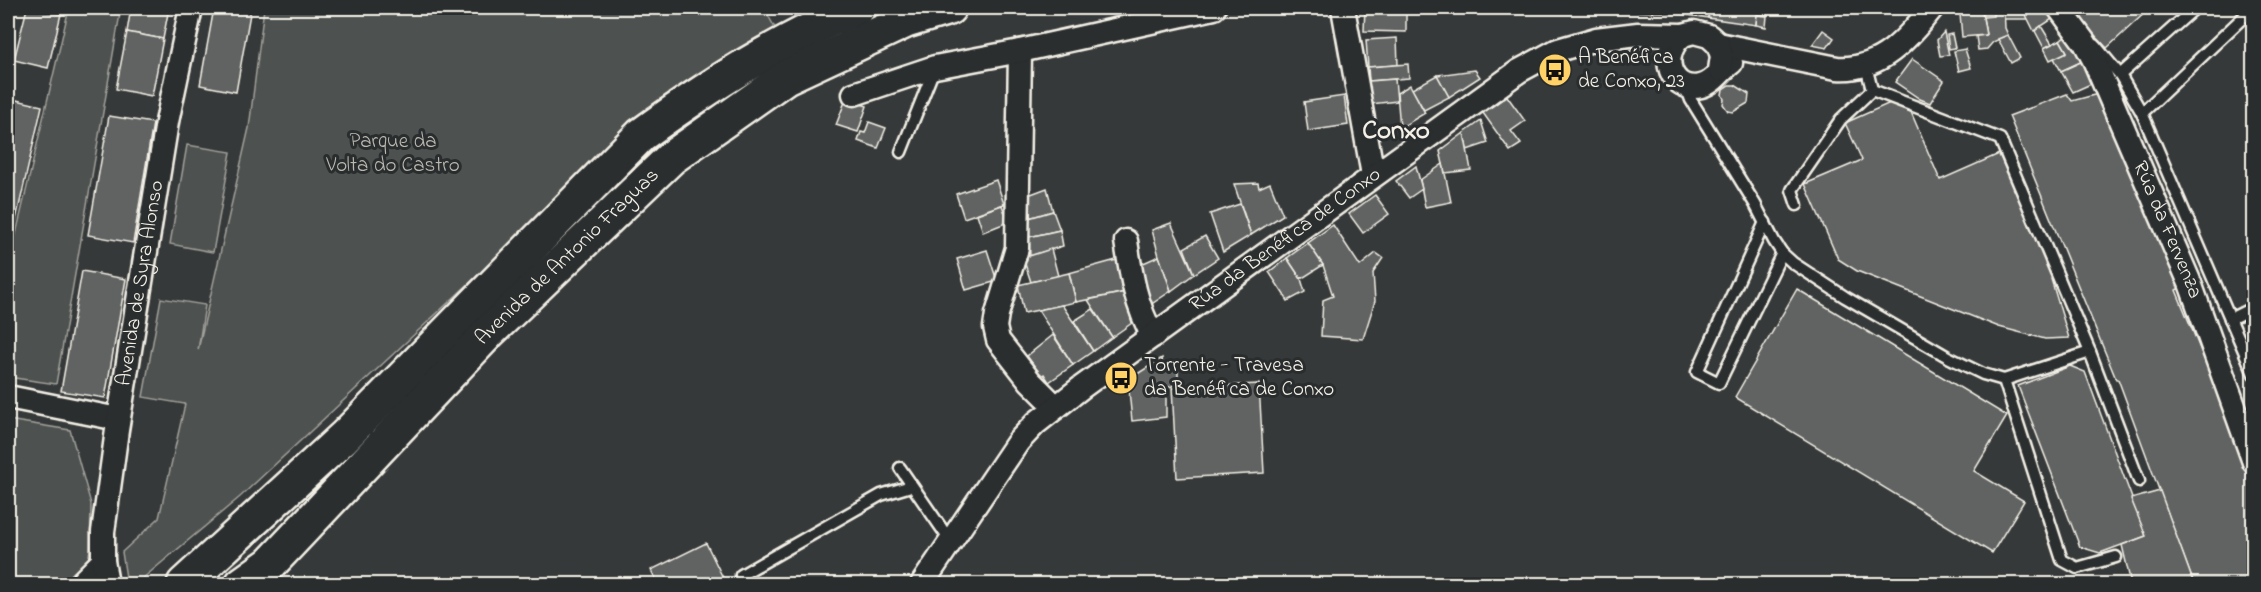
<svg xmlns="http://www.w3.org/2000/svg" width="2261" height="592" font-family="'Indie Flower',sans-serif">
  <rect width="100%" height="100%" fill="#363939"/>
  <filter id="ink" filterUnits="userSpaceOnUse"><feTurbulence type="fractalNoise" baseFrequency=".0167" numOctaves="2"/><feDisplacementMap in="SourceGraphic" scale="12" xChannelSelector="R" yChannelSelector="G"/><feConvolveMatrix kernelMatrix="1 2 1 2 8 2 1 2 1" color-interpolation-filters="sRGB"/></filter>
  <g filter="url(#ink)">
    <g fill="#4e514f" stroke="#a1a19c" stroke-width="1.5">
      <polygon points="69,8 121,8 56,384 8,377 8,268"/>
      <polygon points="264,8 758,8 765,10 775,28 657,108 240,497 136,584 127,584 122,552 159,518 185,404 143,397 161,298 205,305 198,350 249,128"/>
      <polygon points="187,145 231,152 213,252 170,244"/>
      <polygon points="8,420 70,430 91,504 90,548 88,562 73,580 66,584 8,584"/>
    </g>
    <g fill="#616362" stroke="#f4f1e8" stroke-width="1.5">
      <polygon points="27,8 61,14 48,68 14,60"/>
      <polygon points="33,8 63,8 61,14"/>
      <polygon points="131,8 169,8 163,39 127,32"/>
      <polygon points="214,8 251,8 236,92 200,85"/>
      <polygon points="1365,8 1406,8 1406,32 1364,31"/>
      <polygon points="1623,8 1667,8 1666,12 1623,11"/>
      <polygon points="1667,8 1710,8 1708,18 1666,12"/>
      <polygon points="1710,8 1768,8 1767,16 1757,15 1756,25 1708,18"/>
      <polygon points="1959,8 1981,8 1982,12 1960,14"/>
      <polygon points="1981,8 2004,8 2005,28 2008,35 1993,42 1987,49 1978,50 1976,36 1986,35 1983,17 1993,16 1993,9"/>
      <polygon points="2004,8 2026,8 2024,11 2029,19 2004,19"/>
      <polygon points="2026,8 2055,8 2060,14 2034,31 2024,11"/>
      <polygon points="2069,8 2150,8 2107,48"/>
      <polygon points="1982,12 1986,35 1962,37 1960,14"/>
      <polygon points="1757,15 1767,16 1766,27 1756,25"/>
      <polygon points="2041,26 2052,44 2044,48 2035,31"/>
      <polygon points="1823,30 1834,38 1827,48 1812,45"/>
      <polygon points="2071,31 2083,61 2061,71 2054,58 2067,52 2060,40"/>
      <polygon points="127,32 163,39 152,96 116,89"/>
      <polygon points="1944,32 1949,55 1940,56 1937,40"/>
      <polygon points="1952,34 1955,48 1949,49 1947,35"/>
      <polygon points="2008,35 2020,58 2011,63 1998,39"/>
      <polygon points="1397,38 1398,65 1368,67 1366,40"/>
      <polygon points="2060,40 2067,52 2050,60 2044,48"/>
      <polygon points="1642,49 1643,55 1631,57 1630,50"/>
      <polygon points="1965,49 1971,68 1959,71 1954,51"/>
      <polygon points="1912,59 1944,81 1930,103 1920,99 1895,82"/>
      <polygon points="2083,61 2093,83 2073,92 2061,71"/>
      <polygon points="1408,64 1409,78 1369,81 1368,67"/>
      <polygon points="1475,70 1480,77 1449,97 1437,75"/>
      <polygon points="1437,75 1449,97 1424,110 1412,89"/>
      <polygon points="1395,79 1397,101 1371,104 1369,81"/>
      <polygon points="1410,85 1425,113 1400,128 1397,93"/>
      <polygon points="1729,85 1735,85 1749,94 1748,103 1733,112 1728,111 1723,104 1724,99 1722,95 1723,89"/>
      <polygon points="2102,93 2182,287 2176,290 2207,366 2254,491 2254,584 2194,584 2118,379 2116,379 2009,116 2067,94 2072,101"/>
      <polygon points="1344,96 1348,125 1308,131 1304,102"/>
      <polygon points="1507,96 1525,121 1511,131 1521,144 1510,151 1483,113"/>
      <polygon points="8,98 42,106 15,224 8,223"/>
      <polygon points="846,99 867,106 858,132 836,125"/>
      <polygon points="1890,103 1911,112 1940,180 1999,154 2053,277 2051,279 2069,338 2045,339 1999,327 1857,271 1838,259 1805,184 1862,160 1845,123"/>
      <polygon points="109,116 153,123 133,243 88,235"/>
      <polygon points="1481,121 1488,143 1467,150 1464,133"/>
      <polygon points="869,122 886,128 878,148 858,141 861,132 865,133"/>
      <polygon points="1464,133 1471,170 1445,173 1440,151"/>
      <polygon points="1443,164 1451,202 1425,207 1420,180"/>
      <polygon points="1416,166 1422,189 1409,198 1396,181"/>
      <polygon points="996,180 1004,204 964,218 956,194"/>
      <polygon points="1258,183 1259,188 1270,183 1283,215 1251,235 1234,184"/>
      <polygon points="1047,188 1053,211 1029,218 1023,197"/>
      <polygon points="1375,195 1389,214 1363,233 1349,214"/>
      <polygon points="1240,204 1251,235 1223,252 1210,214"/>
      <polygon points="1002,205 1008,222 983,232 977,214"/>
      <polygon points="1053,211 1060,230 1029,237 1029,218"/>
      <polygon points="1171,223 1194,274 1171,291 1159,256 1152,230"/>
      <polygon points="1333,225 1360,266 1376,253 1383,258 1373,273 1375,301 1363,339 1321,336 1323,300 1333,296 1323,265 1308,243"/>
      <polygon points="1060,230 1063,246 1030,256 1029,237"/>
      <polygon points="1205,236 1218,258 1194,274 1184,248"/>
      <polygon points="1308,243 1323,265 1301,279 1287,258"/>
      <polygon points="1051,249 1058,276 1031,282 1023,258"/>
      <polygon points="987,250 997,281 966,290 957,259"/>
      <polygon points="1159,256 1171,291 1147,307 1139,265"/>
      <polygon points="1287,258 1301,279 1305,292 1288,301 1269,272"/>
      <polygon points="1120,259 1126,292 1076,302 1069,273"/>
      <polygon points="82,271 126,279 105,398 61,391"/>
      <polygon points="1069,273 1076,302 1024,313 1018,285"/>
      <polygon points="1797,289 2007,416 1974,471 2024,501 1992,553 1735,397"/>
      <polygon points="1126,292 1132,323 1112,337 1088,300"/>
      <polygon points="1062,305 1093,351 1073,365 1038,310"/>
      <polygon points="1093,309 1112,337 1093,351 1074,321"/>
      <polygon points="1053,335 1073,365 1049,382 1044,374 1041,376 1027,356"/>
      <polygon points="1162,358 1163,367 1178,368 1178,384 1166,388 1166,417 1132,421 1128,380"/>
      <polygon points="2070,366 2085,372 2146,536 2100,553 2080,547 2018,386"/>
      <polygon points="1259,384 1264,473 1177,478 1172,388"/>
      <polygon points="2160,491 2194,584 2131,584 2122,545 2146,536 2131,499"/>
      <polygon points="706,543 726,584 658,584 651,570"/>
    </g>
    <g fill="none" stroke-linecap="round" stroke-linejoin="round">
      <g stroke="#f4f1e8" stroke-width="15">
        <g id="service">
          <polyline points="2095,45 2120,75 2142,113 2254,374"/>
          <polyline points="1866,66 1872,90 2000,139 2090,352"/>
          <polyline points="2120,75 2195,8"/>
          <polyline points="1685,84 1691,100 1755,204 1774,241 1782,253 1793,263 1845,297 1948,357 1983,374 2004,380 2090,352 2139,481"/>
          <polyline points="2142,113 2253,8"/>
          <polyline points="901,152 934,69"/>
          <polyline points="1797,205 1792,190 1841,119 1872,90"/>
          <polyline points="1765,222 1697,372 1719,383 1782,253"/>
          <polyline points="2230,319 2254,307"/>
          <polyline points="2004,380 2062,560 2077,568 2116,557"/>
          <polyline points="900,468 951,542"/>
          <polyline points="741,575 881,495 911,486"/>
        </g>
      </g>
      <g stroke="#f4f1e8" stroke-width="27">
        <g id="minor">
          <polyline points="1343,8 1373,175"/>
          <path id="s1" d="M2059,8L2085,43L2094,60L2190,283L2254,462"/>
          <path d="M1683,35C1657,55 1671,93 1701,86C1714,83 1721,70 1731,63"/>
          <path d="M1718,44L1837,68C1881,71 1907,39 1932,8"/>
          <polyline points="1020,51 1017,248 997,314 995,327 998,340 1030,381 1056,407"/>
          <polyline points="854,94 935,67 1020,51 1214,8"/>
          <path d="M1126,241C1131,275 1136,306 1153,336"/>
          <polyline points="8,397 118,419"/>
          <polyline points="80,584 103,561"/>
          <path id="s2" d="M107,584L103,561V532L117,430L167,122L191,8"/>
          <path id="s3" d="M922,584L1018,442L1036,423L1082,387L1519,71L1558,50L1596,39L1638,34L1683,35L1694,32L1709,36L1718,44L1722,56L1720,70"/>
        </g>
      </g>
      <g stroke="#f4f1e8" stroke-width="38">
        <g id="trunk">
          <path d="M184,584L344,437L641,135C710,85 779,41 858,8"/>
          <path id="s4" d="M242,584L270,564L490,331L671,158L786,77L906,21L949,8"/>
        </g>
      </g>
      <use href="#service" stroke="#2a2d2e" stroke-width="10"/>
      <use href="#minor" stroke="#2a2d2e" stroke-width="22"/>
      <use href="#trunk" stroke="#2a2d2e" stroke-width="33"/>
    </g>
  </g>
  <defs>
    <g id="bus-disc" transform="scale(1.725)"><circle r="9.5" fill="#ffd166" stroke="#2a2d2e"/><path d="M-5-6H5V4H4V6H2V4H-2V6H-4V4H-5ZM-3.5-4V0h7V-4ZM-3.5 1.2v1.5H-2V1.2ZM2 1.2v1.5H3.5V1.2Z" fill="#111"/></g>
  </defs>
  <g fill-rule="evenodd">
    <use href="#bus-disc" x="1555" y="70"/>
    <use href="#bus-disc" x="1121" y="378"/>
  </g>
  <g text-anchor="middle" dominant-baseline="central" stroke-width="6" stroke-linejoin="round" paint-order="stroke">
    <g font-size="21" fill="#f4f1e8" stroke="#2a2d2e" text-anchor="start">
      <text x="1578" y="58">A Benéfica<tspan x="1578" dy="24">de Conxo, 23</tspan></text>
      <text x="1144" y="366">Torrente - Travesa<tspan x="1144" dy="24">da Benéfica de Conxo</tspan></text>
    </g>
    <g font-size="21" fill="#bab9b2" stroke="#2a2d2e">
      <text x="393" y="142">Parque da<tspan x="393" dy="24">Volta do Castro</tspan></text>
    </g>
    <g font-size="21" fill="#f4f1e8" stroke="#2a2d2e">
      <text stroke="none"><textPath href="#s1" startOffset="248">Rúa da Fervenza</textPath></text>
      <text stroke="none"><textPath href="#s3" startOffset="507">Rúa da Benéfica de Conxo</textPath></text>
      <text stroke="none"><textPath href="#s4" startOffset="462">Avenida de Antonio Fraguas</textPath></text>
      <text stroke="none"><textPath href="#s2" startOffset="304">Avenida de Syra Alonso</textPath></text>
    </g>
    <g font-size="27" font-weight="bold" fill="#f4f1e8" stroke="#2a2d2e">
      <text x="1396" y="131">Conxo</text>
    </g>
  </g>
  <rect width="2261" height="592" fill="none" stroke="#2a2d2e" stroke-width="30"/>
  <rect x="15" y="15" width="2231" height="562" fill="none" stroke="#f4f1e8" stroke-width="2" filter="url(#ink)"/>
</svg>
